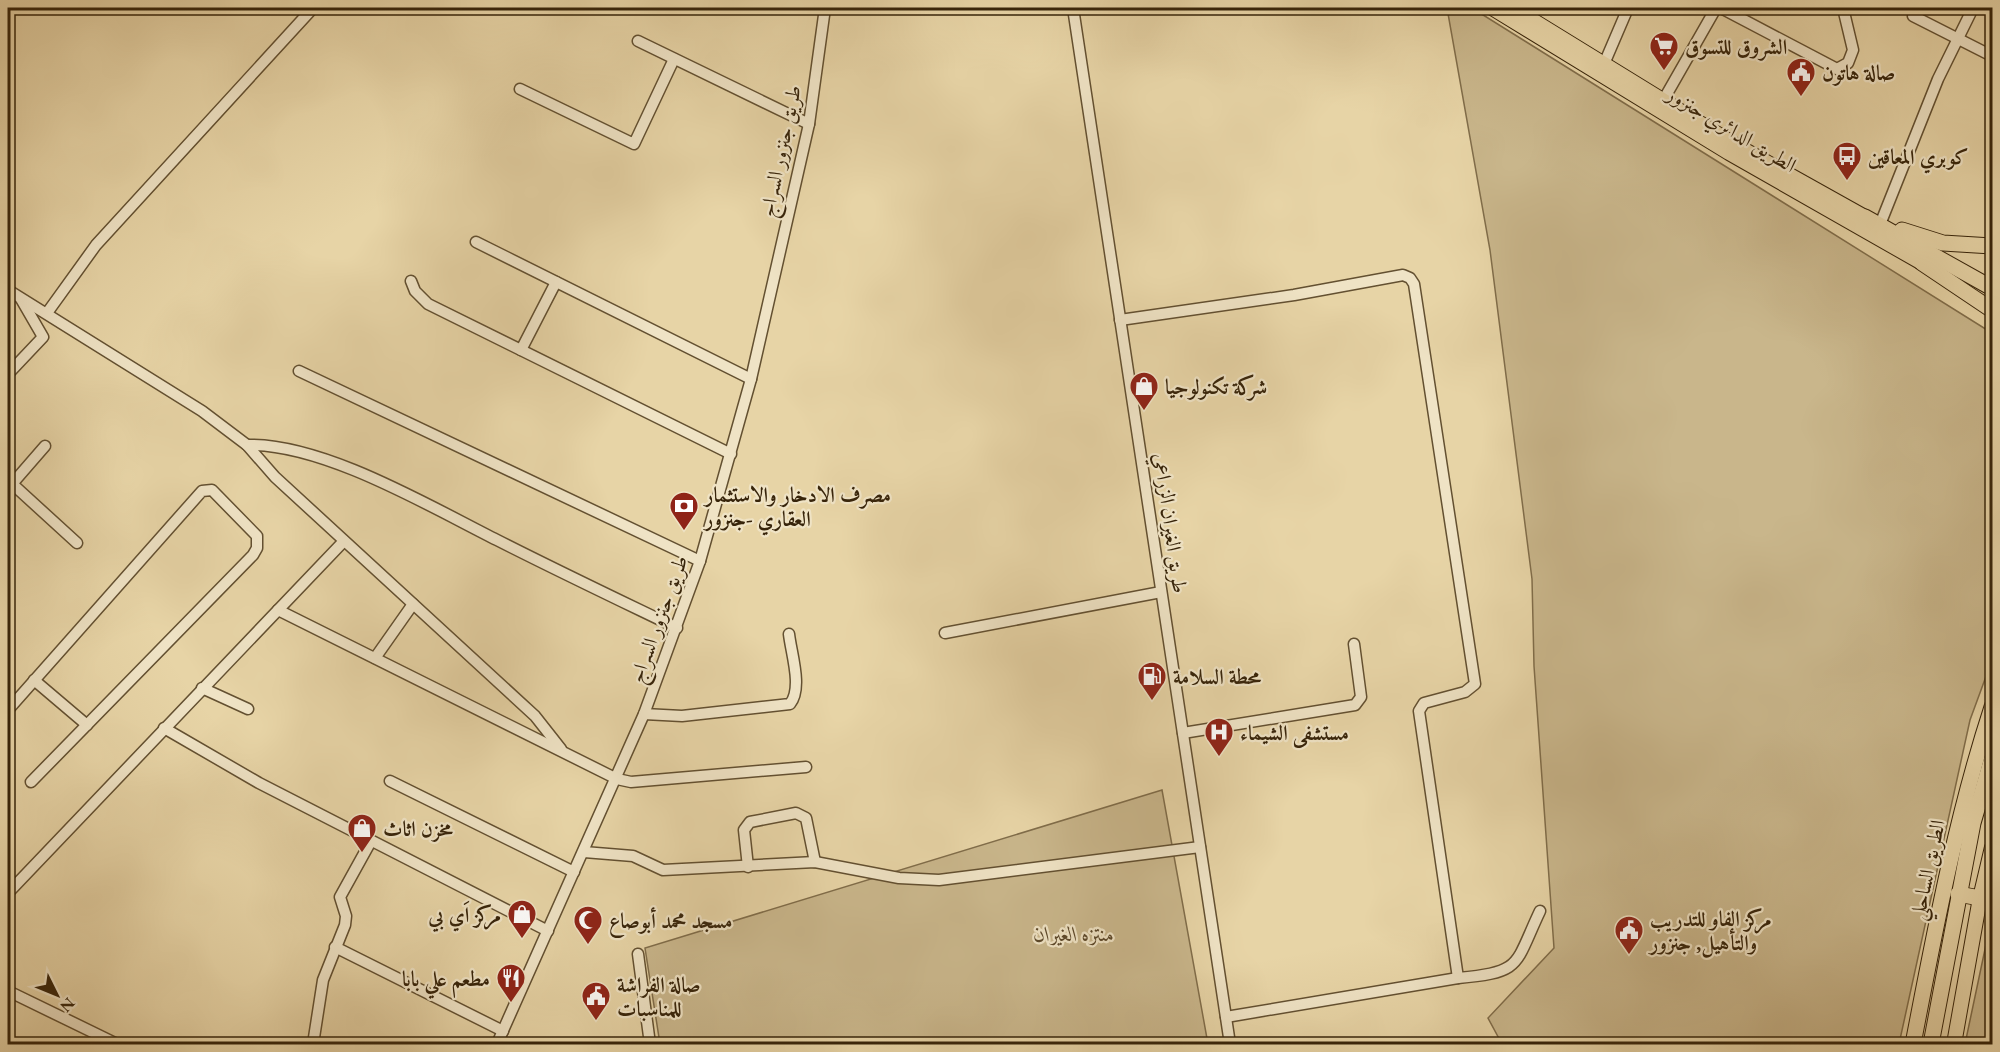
<svg xmlns="http://www.w3.org/2000/svg" width="2000" height="1052" font-family="'EB Garamond',Amiri,serif">
  <rect width="100%" height="100%" fill="#e7d4a6"/>
  <filter id="stains"><feTurbulence type="fractalNoise" baseFrequency=".00333" numOctaves="4"/><feColorMatrix values="0 0 0 0 .2 0 0 0 0 .09 0 0 0 0 .02 0 0 0 .5 -.17"/></filter>
  <radialGradient id="worn" r=".72"><stop offset=".6" stop-color="#630" stop-opacity="0"/><stop offset="1" stop-color="#630" stop-opacity=".3"/></radialGradient>
  <g fill="#c9b68b" stroke="#806d4a" stroke-width="1.5">
    <polygon points="1447,8 1472,8 1992,333 1992,660 1970,720 1899,1044 1502,1044 1488,1018 1554,948 1534,666 1532,579 1490,250"/>
    <polygon points="1162,790 1208,1044 660,1044 645,948"/>
    <polygon points="1992,916 1992,1044 1965,1044"/>
  </g>
  <g fill="none" stroke-linecap="round" stroke-linejoin="round">
    <g stroke="#635031" stroke-width="13">
      <g id="minor">
        <polyline points="1073,8 1230,1044"/>
        <polyline points="1721,8 1837,69 1848,63 1853,50 1843,8"/>
        <polyline points="1913,16 1992,56"/>
        <polyline points="638,41 809,124"/>
        <polyline points="1604,64 1628,8"/>
        <polyline points="520,89 634,144 674,59"/>
        <polyline points="1664,99 1716,8"/>
        <polyline points="1881,222 1938,79 1973,8"/>
        <polyline points="476,242 751,379"/>
        <polyline points="411,281 415,291 428,304 731,454"/>
        <polyline points="8,290 202,411 247,445 275,477 535,716 561,749"/>
        <polyline points="47,313 96,245 313,8"/>
        <polyline points="1120,320 1294,295 1403,275 1410,278 1414,284 1475,684 1465,692 1424,703 1419,711 1458,978"/>
        <polyline points="521,350 556,282"/>
        <polyline points="299,371 700,561"/>
        <polyline points="8,374 43,337 21,299"/>
        <path d="M247,445C323,443 429,506 497,540C556,570 617,599 677,628"/>
        <polyline points="8,480 77,543"/>
        <polyline points="12,484 45,446"/>
        <polyline points="278,610 617,779 631,782 806,767"/>
        <polyline points="945,633 1161,592"/>
        <polyline points="375,658 413,604"/>
        <polyline points="34,680 87,725"/>
        <polyline points="202,688 248,709"/>
        <polyline points="8,710 202,491 212,490 257,536 257,548 253,555 31,782"/>
        <path d="M644,714L682,716L790,704C803,688 791,653 789,634"/>
        <polyline points="164,728 259,783 548,931"/>
        <polyline points="1183,733 1355,705 1361,697 1354,644"/>
        <polyline points="390,781 574,872"/>
        <polyline points="584,852 633,856 663,870 815,862 899,878 939,880 1200,847"/>
        <polyline points="748,867 744,830 750,822 796,813 806,818 815,862"/>
        <polyline points="8,893 344,541"/>
        <polyline points="335,947 503,1031"/>
        <polyline points="638,954 650,1044"/>
        <polyline points="8,991 117,1044"/>
        <path d="M1226,1017L1458,978C1523,972 1514,966 1540,911"/>
        <polyline points="313,1044 323,980 345,925 346,916 340,897 371,841"/>
        <polyline points="497,1044 644,714 700,561 751,379 809,124 825,8"/>
      </g>
    </g>
    <g stroke="#37240a" stroke-width="16">
      <g id="major">
        <polyline points="1492,8 1729,153 1922,263"/>
        <polyline points="1513,8 1734,144 1865,217"/>
        <polyline points="1954,1044 1980,898 1992,847"/>
      </g>
    </g>
    <g stroke="#37240a" stroke-width="17">
      <g id="highway">
        <polyline points="1865,217 1992,288"/>
        <polyline points="1902,230 1943,243 1992,246"/>
        <polyline points="1922,263 1992,310"/>
        <polyline points="1958,894 1980,898"/>
        <path d="M1913,1044C1935,930 1956,817 1992,707"/>
        <polyline points="1931,1044 1973,823 1992,758"/>
      </g>
    </g>
    <use href="#minor" stroke="#efe3c5" stroke-width="10"/>
    <use href="#major" stroke="#e7d4a6" stroke-width="14"/>
    <use href="#highway" stroke="#e7d4a6" stroke-width="15"/>
  </g>
  <defs>
    <g id="supermarket-pin" transform="scale(1.5)"><path d="M0 17L-7.5 6A9.5 9.5 0 1 1 7.5 6Z" fill="#8f2418" stroke="#efe3c5"/><path d="M-6-5.5h2.5l.6 2H6L4.5 2H-2.5L-4.4-4H-6ZM-1.5 3.2a1.3 1.3 0 1 0 .1 0ZM3 3.2a1.3 1.3 0 1 0 .1 0Z" fill="#fff"/></g>
    <g id="civic-pin" transform="scale(1.5)"><path d="M0 17L-7.5 6A9.5 9.5 0 1 1 7.5 6Z" fill="#8f2418" stroke="#efe3c5"/><path d="M-.6-6.5H3V-4.5H.6V-3L4-1V1h2V6H-6V1h2V-1L-.6-3ZM-1.2 2.5V6h2.4V2.5Z" fill="#fff"/></g>
    <g id="bus-pin" transform="scale(1.5)"><path d="M0 17L-7.5 6A9.5 9.5 0 1 1 7.5 6Z" fill="#8f2418" stroke="#efe3c5"/><path d="M-5-6H5V4H4V6H2V4H-2V6H-4V4H-5ZM-3.5-4V0h7V-4ZM-3.5 1.2v1.5H-2V1.2ZM2 1.2v1.5H3.5V1.2Z" fill="#fff"/></g>
    <g id="shop-pin" transform="scale(1.5)"><path d="M0 17L-7.5 6A9.5 9.5 0 1 1 7.5 6Z" fill="#8f2418" stroke="#efe3c5"/><path d="M-5-2.5h2.3a2.7 3.5 0 0 1 5.4 0H5L5.5 6h-11ZM-1.5-2.5h3a1.5 2.3 0 0 0-3 0Z" fill="#fff"/></g>
    <g id="bank-pin" transform="scale(1.5)"><path d="M0 17L-7.5 6A9.5 9.5 0 1 1 7.5 6Z" fill="#8f2418" stroke="#efe3c5"/><path d="M-6-4H6V4H-6ZM0-2.3a2.3 2.3 0 1 0 0 4.6a2.3 2.3 0 1 0 0-4.6Z" fill="#fff"/></g>
    <g id="fuel-pin" transform="scale(1.5)"><path d="M0 17L-7.5 6A9.5 9.5 0 1 1 7.5 6Z" fill="#8f2418" stroke="#efe3c5"/><path d="M-5.5-6h7V0h2V4h1.3V-2.5L3-4.5l.8-.8L6-3V5H2.5V1h-1V6h-7ZM-4.2-4.7v3.2H.2V-4.7Z" fill="#fff"/></g>
    <g id="hospital-pin" transform="scale(1.5)"><path d="M0 17L-7.5 6A9.5 9.5 0 1 1 7.5 6Z" fill="#8f2418" stroke="#efe3c5"/><path d="M-5-5h3v3.5h4V-5h3V5h-3V1.5h-4V5h-3Z" fill="#fff"/></g>
    <g id="mosque-pin" transform="scale(1.5)"><path d="M0 17L-7.5 6A9.5 9.5 0 1 1 7.5 6Z" fill="#8f2418" stroke="#efe3c5"/><path d="M3.5-4.9A6 6 0 1 0 3.5 4.9A5 5 0 1 1 3.5-4.9Z" fill="#fff"/></g>
    <g id="restaurant-pin" transform="scale(1.5)"><path d="M0 17L-7.5 6A9.5 9.5 0 1 1 7.5 6Z" fill="#8f2418" stroke="#efe3c5"/><path d="M-5-6h1v4h1v-4h1v4h1v-4h1v5L-1.5 .5V6h-2V.5L-5-1ZM5-6V6H3V1.5H1.5Q1.5-4 5-6Z" fill="#fff"/></g>
  </defs>
  <g fill-rule="evenodd">
    <use href="#supermarket-pin" x="1664" y="46"/>
    <use href="#civic-pin" x="1801" y="72"/>
    <use href="#bus-pin" x="1847" y="156"/>
    <use href="#shop-pin" x="1144" y="386"/>
    <use href="#bank-pin" x="684" y="506"/>
    <use href="#fuel-pin" x="1152" y="676"/>
    <use href="#hospital-pin" x="1219" y="732"/>
    <use href="#shop-pin" x="362" y="828"/>
    <use href="#shop-pin" x="522" y="914"/>
    <use href="#mosque-pin" x="588" y="920"/>
    <use href="#civic-pin" x="1629" y="930"/>
    <use href="#restaurant-pin" x="511" y="978"/>
    <use href="#civic-pin" x="596" y="996"/>
  </g>
  <g text-anchor="middle" dominant-baseline="central" stroke-width="4.5" stroke-linejoin="round" paint-order="stroke">
    <g font-size="21" font-weight="bold" fill="#37240a" stroke="#efe3c5" text-anchor="start">
      <text x="1685" y="46">الشروق للتسوق</text>
      <text x="1822" y="72">صالة هاتون</text>
      <text x="1868" y="156">كوبري المعاقين</text>
      <text x="1165" y="386">شركة تكنولوجيا</text>
      <text x="705" y="494">مصرف الادخار والاستثمار<tspan x="705" dy="24">العقاري -جنزور</tspan></text>
      <text x="1173" y="676">محطة السلامة</text>
      <text x="1240" y="732">مستشفى الشيماء</text>
      <text x="383" y="828">مخزن اثاث</text>
      <text x="501" y="914" text-anchor="end">مركز اَي بي</text>
      <text x="1650" y="918">مركز الفاو للتدريب<tspan x="1650" dy="24">والتأهيل, جنزور</tspan></text>
      <text x="609" y="920">مسجد محمد أبوصاع</text>
      <text x="490" y="978" text-anchor="end">مطعم علي بابا</text>
      <text x="617" y="984">صالة الفراشة<tspan x="617" dy="24">للمناسبات</tspan></text>
    </g>
    <g font-size="21" fill="#37240a" stroke="#efe3c5">
      <text transform="translate(1732 129) rotate(31)">الطريق الدائري جنزور</text>
      <text transform="translate(780 151) rotate(-78)">طريق جنزور السراج</text>
      <text transform="translate(1171 523) rotate(82)">طريق الغيران الزراعي</text>
      <text transform="translate(658 619) rotate(-70)">طريق جنزور السراج</text>
      <text transform="translate(1927 870) rotate(-78)">الطريق الساحلي</text>
    </g>
    <g font-size="21" font-style="italic" fill="#5c482a" stroke="#efe3c5">
      <text x="1074" y="933">منتزه الغيران</text>
    </g>
  </g>
  <rect width="2000" height="1052" fill="none" stroke="#e7d4a6" stroke-width="30"/>
  <rect x="9" y="9" width="1982" height="1034" fill="none" stroke="#37240a" stroke-width="3"/>
  <rect x="15" y="15" width="1970" height="1022" fill="none" stroke="#37240a" stroke-width="1.5"/>
  <g transform="translate(57 995) rotate(133)" stroke="#efe3c5" stroke-width="4.5" paint-order="stroke">
  <path d="M0-4.5L10 22L0 15L-10 22Z" fill="#37240a"/>
  <text y="-9" font-size="16" font-weight="bold" text-anchor="middle" fill="#37240a">N</text>
  </g>
  <rect width="100%" height="100%" filter="url(#stains)"/>
  <rect width="100%" height="100%" fill="url(#worn)"/>
</svg>
